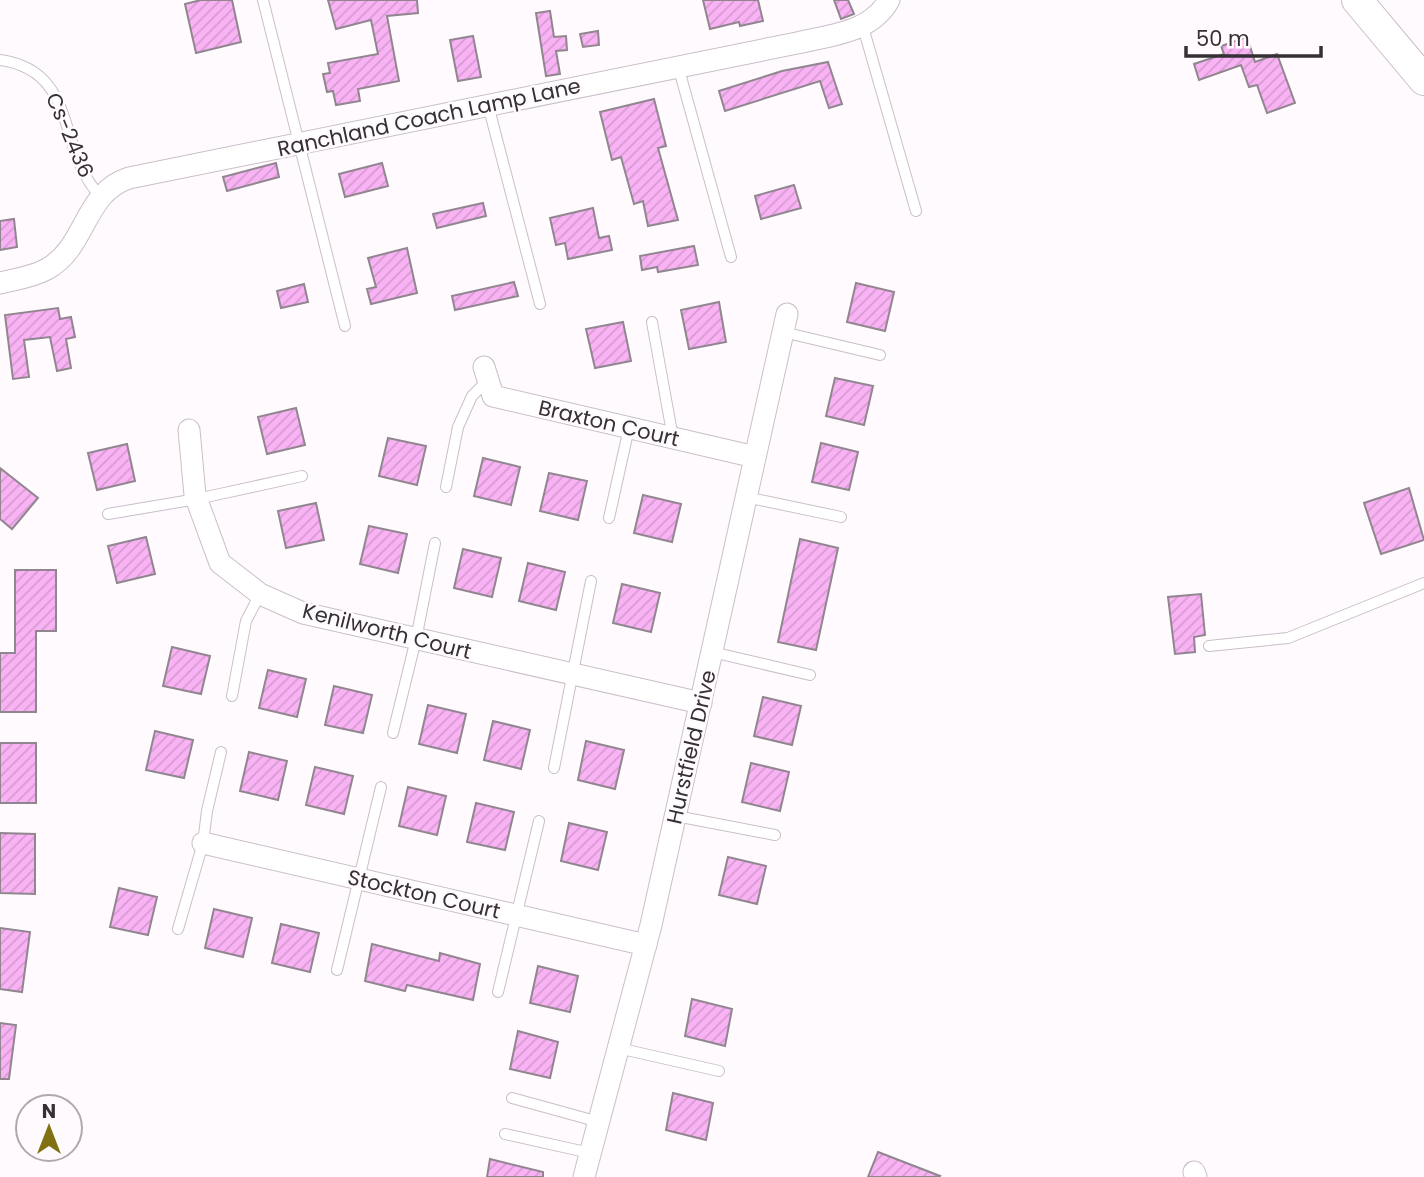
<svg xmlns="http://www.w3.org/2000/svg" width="1424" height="1177" font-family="Poppins,sans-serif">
  <defs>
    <pattern id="building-hatch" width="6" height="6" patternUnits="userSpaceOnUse" patternTransform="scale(1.75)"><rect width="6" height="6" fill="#f9b3f4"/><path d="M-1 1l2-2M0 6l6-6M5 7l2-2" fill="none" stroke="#d69ad2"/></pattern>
  </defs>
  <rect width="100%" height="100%" fill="#fefafe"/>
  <g fill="url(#building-hatch)" stroke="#918690" stroke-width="2">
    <polygon points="201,0 232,0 241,42 196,53 185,4"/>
    <polygon points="328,0 417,0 418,13 387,16 399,81 358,89 360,101 336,105 333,91 327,92 323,74 330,73 328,63 378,54 371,20 336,29"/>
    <polygon points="703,0 758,0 763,21 740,26 739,22 710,29"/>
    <polygon points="834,0 848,0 854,14 841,19"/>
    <polygon points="550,11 554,37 566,36 567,50 556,51 560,74 546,76 536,13"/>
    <polygon points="598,31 599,45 583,47 580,34"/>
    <polygon points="473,36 481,77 458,81 450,40"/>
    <polygon points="1247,37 1255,62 1277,54 1295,103 1267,113 1257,85 1249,87 1241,65 1199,80 1194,64 1224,54 1221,46"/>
    <polygon points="828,62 842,104 829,108 820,81 725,111 719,91 782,71"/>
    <polygon points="654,99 666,146 658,148 678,220 648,226 643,201 634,204 621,157 612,160 600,112"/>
    <polygon points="276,163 279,177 227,191 223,177"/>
    <polygon points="382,163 388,186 345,197 339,174"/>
    <polygon points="794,185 801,208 761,219 755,196"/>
    <polygon points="483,203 486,216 437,228 433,214"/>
    <polygon points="593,208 599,238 609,236 612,250 568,259 565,243 556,245 550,218"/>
    <polygon points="14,219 17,247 0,250 0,221"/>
    <polygon points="694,246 698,265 658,272 657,267 642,270 640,256"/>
    <polygon points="407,248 417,293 371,304 367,289 376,287 368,258"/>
    <polygon points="514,282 518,296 455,310 452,296"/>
    <polygon points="856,283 894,292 885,331 847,322"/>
    <polygon points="304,284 308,302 281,308 277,291"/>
    <polygon points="719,302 726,342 689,349 681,310"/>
    <polygon points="58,308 60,319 71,317 75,337 66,339 71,368 57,371 50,337 24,340 29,377 13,379 5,315"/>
    <polygon points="623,322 631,361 595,368 586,329"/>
    <polygon points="835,378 873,386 864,425 826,416"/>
    <polygon points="296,408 305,445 267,454 258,417"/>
    <polygon points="388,438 426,446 417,485 379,476"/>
    <polygon points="821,443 858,452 849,490 812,482"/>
    <polygon points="127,444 135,481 97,490 88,453"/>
    <polygon points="483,458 520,467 511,505 474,496"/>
    <polygon points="0,468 38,498 12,529 0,519"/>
    <polygon points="549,473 587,481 578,520 540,511"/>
    <polygon points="1409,488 1424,540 1381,554 1364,503"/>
    <polygon points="643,495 681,504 672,542 634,533"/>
    <polygon points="316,503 324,540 286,548 278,511"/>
    <polygon points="369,526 407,534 398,573 360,564"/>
    <polygon points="146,537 155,574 117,583 108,546"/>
    <polygon points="800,539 838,548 816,650 778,642"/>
    <polygon points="463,549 501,558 492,597 454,588"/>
    <polygon points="528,563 565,572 556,610 519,601"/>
    <polygon points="15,570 56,570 56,631 36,631 36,712 0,712 0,653 15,653"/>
    <polygon points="622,584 660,593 651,632 613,623"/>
    <polygon points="1201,594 1205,635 1194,637 1195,652 1175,654 1168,597"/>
    <polygon points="172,647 210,656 201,694 163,686"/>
    <polygon points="268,670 306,679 297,717 259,708"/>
    <polygon points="334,686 372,695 363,733 325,725"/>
    <polygon points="763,697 801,706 792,745 754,736"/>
    <polygon points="428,705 466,714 457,753 419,744"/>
    <polygon points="493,721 530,730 521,769 484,760"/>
    <polygon points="155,731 193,740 184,778 146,770"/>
    <polygon points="586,741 624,750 615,789 578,780"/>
    <rect x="0" y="743" width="36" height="60"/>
    <polygon points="249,752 287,761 278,800 240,791"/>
    <polygon points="751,763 789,772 780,811 742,802"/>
    <polygon points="315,767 353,776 344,814 306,805"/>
    <polygon points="408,787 446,796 437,835 399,826"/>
    <polygon points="476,803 514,812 505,850 467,842"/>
    <polygon points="569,823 607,832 598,870 561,861"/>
    <polygon points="0,833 35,834 35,894 0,893"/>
    <polygon points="728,857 766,866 757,904 719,895"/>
    <polygon points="119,888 157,897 148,935 110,927"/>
    <polygon points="214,909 252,918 243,957 205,948"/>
    <polygon points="281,924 319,933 310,972 272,963"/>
    <polygon points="0,928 30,932 22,992 0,989"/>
    <polygon points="372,944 439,961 440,953 480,964 473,1000 407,985 405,991 365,981"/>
    <polygon points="538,966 578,976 570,1012 530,1003"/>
    <polygon points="692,999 732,1009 725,1046 685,1036"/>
    <polygon points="0,1023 16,1025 9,1079 0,1079"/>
    <polygon points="518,1031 558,1042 550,1078 510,1069"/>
    <polygon points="673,1093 713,1103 706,1140 666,1130"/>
    <polygon points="878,1152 940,1176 939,1177 868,1177"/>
    <polygon points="490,1159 543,1172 543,1177 487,1177"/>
  </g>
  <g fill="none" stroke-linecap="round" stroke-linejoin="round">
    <g stroke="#cabfc9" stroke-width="12">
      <g id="lane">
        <polyline points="263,0 345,326"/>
        <polyline points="863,27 916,211"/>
        <path d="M0,60C79,71 56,149 100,196"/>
        <polyline points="678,66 731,257"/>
        <polyline points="488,105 540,304"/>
        <polyline points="652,322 673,438"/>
        <polyline points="783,332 880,355"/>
        <polyline points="446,487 458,427 472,396 488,380"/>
        <polyline points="746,497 841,517"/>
        <polyline points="108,514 197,499 302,476"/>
        <polyline points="609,518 629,428"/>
        <polyline points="1209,646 1288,638 1424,583"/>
        <polyline points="712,652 810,675"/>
        <polyline points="232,696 246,621 260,594"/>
        <polyline points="393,733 416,639 435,543"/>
        <polyline points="554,768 591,581"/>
        <polyline points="676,816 775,835"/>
        <polyline points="178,929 203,843 207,811 221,752"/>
        <polyline points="337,970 381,787"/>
        <polyline points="498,992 539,821"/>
        <polyline points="618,1048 719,1071"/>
        <polyline points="512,1098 599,1122"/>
        <polyline points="505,1134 590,1153"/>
      </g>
    </g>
    <g stroke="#cabfc9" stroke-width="23">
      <g id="street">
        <path d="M0,283C16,279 33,277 47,269C87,247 83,193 129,178L797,43C830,35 871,33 889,0"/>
        <polyline points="484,367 493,396 755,457"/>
        <polyline points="189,430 195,495 220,563 260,594 303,613 701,703"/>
        <polyline points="203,843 646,945"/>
        <polyline points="1194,1172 1196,1177"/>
        <polyline points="584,1177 651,925 787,314"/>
      </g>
    </g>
    <g stroke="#cabfc9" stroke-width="32">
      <polyline id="secondary" points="1357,0 1424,80"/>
    </g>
    <use href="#lane" stroke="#fff" stroke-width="10"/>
    <use href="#street" stroke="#fff" stroke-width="21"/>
    <use href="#secondary" stroke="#fff" stroke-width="30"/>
  </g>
  <g text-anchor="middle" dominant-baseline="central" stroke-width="5" stroke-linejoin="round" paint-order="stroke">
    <g font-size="21" fill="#353034" stroke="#fefafe">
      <text transform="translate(429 117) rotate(-12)">Ranchland Coach Lamp Lane</text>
      <text transform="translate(70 135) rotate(67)">Cs-2436</text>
      <text transform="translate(609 423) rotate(13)">Braxton Court</text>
      <text transform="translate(387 631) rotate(14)">Kenilworth Court</text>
      <text transform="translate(691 747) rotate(-77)">Hurstfield Drive</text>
      <text transform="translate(424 894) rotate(13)">Stockton Court</text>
    </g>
  </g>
  <g transform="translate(49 1128)"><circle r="33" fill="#fefafe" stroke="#aea9ad" stroke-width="2"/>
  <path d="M0-5L12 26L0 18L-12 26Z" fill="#827111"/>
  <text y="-10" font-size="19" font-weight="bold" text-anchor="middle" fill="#353034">N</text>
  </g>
  <path d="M1186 46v10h135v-10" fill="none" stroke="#353034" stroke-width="3.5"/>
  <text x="1196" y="46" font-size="21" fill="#353034" stroke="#fefafe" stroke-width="5" paint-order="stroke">50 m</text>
</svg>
